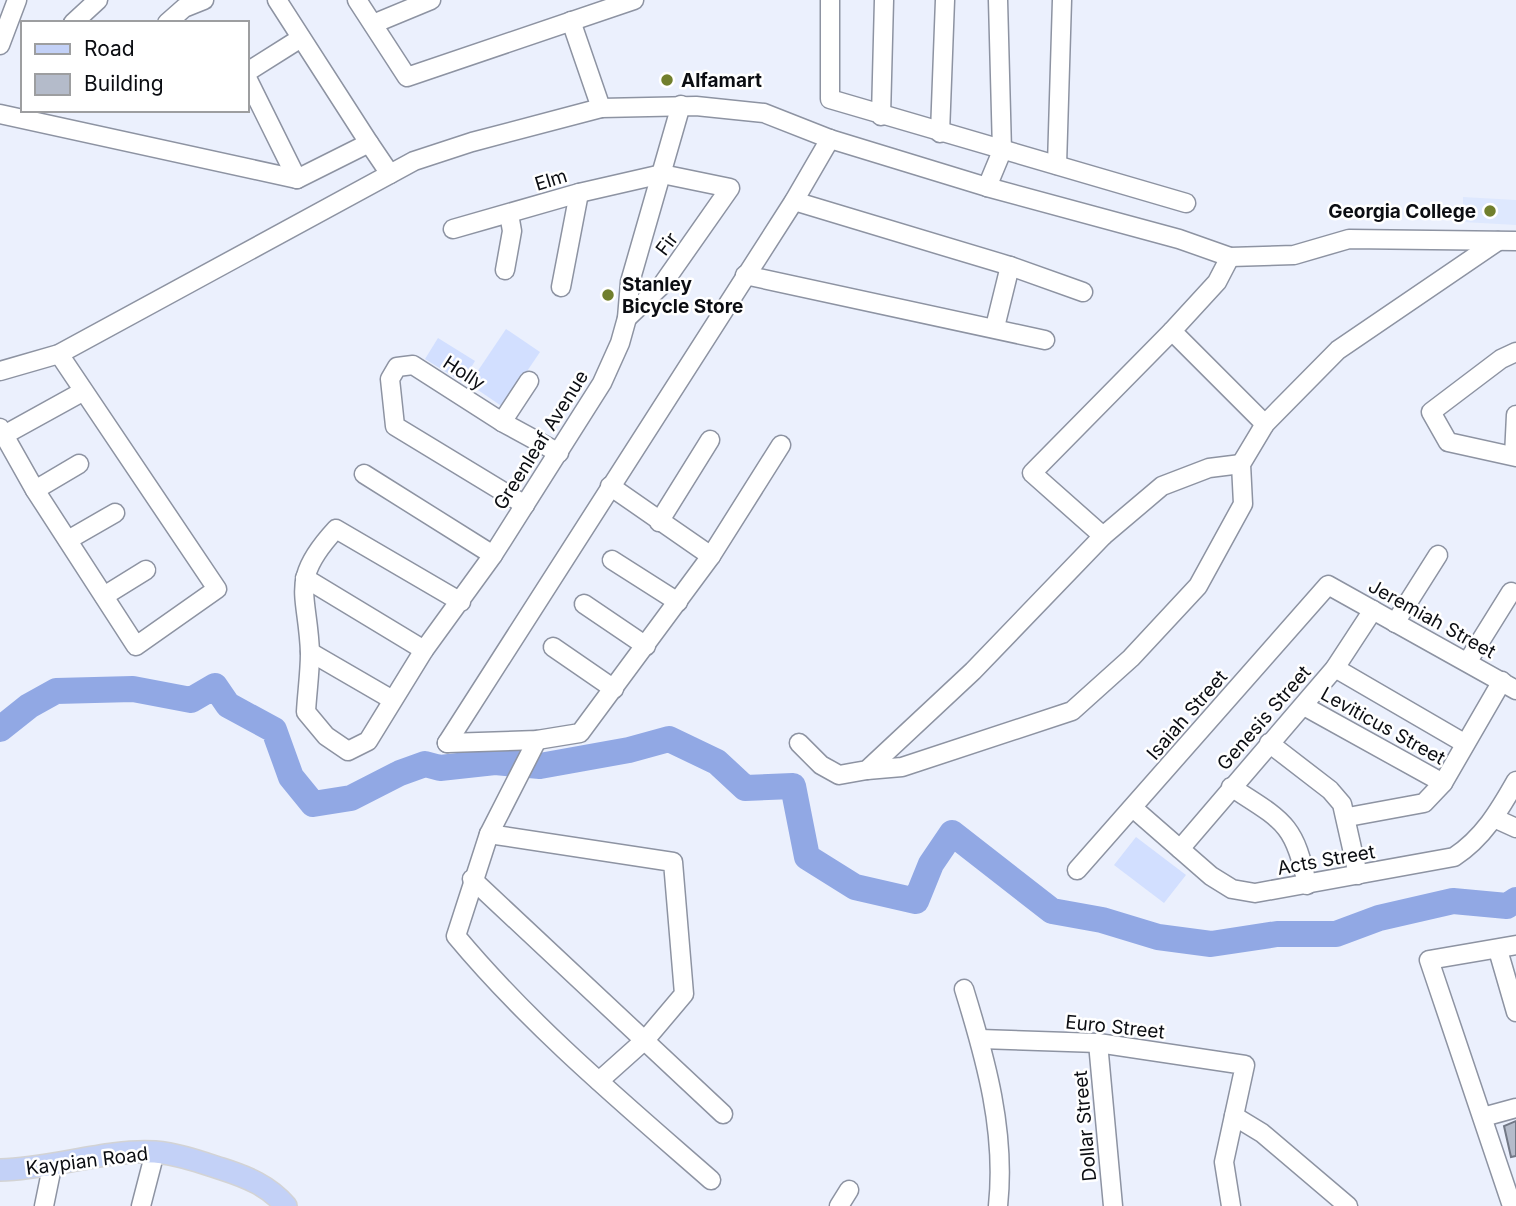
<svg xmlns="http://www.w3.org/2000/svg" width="1516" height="1206" font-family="Inter,sans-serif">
  <rect width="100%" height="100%" fill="#ebf0fd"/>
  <polygon fill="#dee8fe" points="1463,197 1516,200 1516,225 1463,222"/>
  <g fill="#d2dfff">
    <polygon points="506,329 540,352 503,407 469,384"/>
    <polygon points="438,338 475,361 462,382 425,359"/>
    <polygon points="1136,837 1186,875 1164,903 1114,865"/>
  </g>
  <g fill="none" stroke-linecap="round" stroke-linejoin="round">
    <polyline stroke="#91a8e4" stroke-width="26" points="0,729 29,706 56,691 133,689 191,700 215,686 228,705 274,730 291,777 313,804 351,798 400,773 425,764 440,768 495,762 540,766 629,750 669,739 717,762 745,788 793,786 807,857 855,887 916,901 931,864 952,833 1052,911 1102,920 1158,937 1211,944 1277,934 1336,934 1379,918 1453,901 1507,906 1516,900"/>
  </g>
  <polygon fill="#b4bbca" stroke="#727886" stroke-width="2" points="1516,1121 1516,1156 1511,1157 1504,1126"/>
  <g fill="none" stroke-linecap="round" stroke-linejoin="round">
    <g stroke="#8d93a2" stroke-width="21">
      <g id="minor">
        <polyline points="357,0 407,77 634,0"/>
        <polyline points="830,0 830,99 1186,203"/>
        <polyline points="571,21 601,108"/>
        <polyline points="73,23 98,0"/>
        <polyline points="167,23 184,8 204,0"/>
        <polyline points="373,24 431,0"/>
        <polyline points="0,45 17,0"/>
        <polyline points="247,72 301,38"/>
        <polyline points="247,78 297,179"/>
        <polyline points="0,114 297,179 369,143 277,0"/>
        <polyline points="881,116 884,0"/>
        <polyline points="940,133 945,0"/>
        <polyline points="369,143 390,174"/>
        <polyline points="1057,165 1062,0"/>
        <polyline points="987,187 1002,151 998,0"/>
        <polyline points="794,201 1010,266 1083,292"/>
        <polyline points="453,229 579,193 662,174 730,188 662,285 627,318"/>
        <polyline points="1230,257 1217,282 1172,331 1265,424"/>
        <polyline points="505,270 512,231 509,214"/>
        <polyline points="745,275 1045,340"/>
        <polyline points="561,287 579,193"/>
        <polyline points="995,327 1010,266"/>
        <polyline points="1172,331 1032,473 1103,536 1162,486 1209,468 1241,464"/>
        <polyline points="1516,352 1501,359 1431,412 1448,442 1516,457"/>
        <polyline points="0,371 59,354 414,161 472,142 601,108 696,106 764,113 830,139 987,187 1179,239 1230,257 1294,255 1349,239 1516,241"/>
        <polyline points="502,422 529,381"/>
        <polyline points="0,428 35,490 136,646 217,589 59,354"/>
        <polyline points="4,435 82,392"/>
        <polyline points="1514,456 1516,415"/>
        <polyline points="364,474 493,555"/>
        <polyline points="610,486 711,556"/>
        <polyline points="35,490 79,464"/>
        <polyline points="525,505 395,426 390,379 397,367 413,365 502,422 559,453"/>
        <polyline points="659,522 710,440"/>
        <polyline points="68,540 115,513"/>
        <polyline points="612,560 678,602"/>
        <polyline points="305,578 424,650"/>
        <polyline points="104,596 146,570"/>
        <path d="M461,602L336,529C288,581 308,593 310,653C310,673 307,693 306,712L326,736L348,751L368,741L424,650L493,555L602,383L620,343L627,318L630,282L681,105"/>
        <polyline points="584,604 646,646"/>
        <polyline points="1395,623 1438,555"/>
        <polyline points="553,647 614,689"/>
        <polyline points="310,652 391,699"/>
        <polyline points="1468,661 1511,592"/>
        <polyline points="1335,668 1464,743"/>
        <polyline points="1304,706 1443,783"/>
        <path d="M537,740L489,834L456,936C531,1026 623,1103 711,1180"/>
        <polyline points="447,743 794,201 830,139"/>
        <polyline points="447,743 537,740 580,733 711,556 781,445"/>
        <polyline points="799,743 821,765 839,775 867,770 973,671 1103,536"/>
        <polyline points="1269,743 1330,790 1342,804 1358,875"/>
        <polyline points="867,770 902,767 1072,711 1131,658 1198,586 1243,504 1241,464 1265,424 1338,350 1498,241"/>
        <path d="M1231,787C1282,820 1295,823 1307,885"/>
        <path d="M1133,808L1211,876L1232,889L1255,893L1454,857C1483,838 1499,811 1516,781"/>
        <polyline points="1348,817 1424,803 1443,783 1502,681"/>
        <polyline points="1494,818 1516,828"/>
        <polyline points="489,834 673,862 684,994 646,1039 599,1081"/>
        <polyline points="1180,849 1335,668 1373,610"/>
        <polyline points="1077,870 1328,585 1516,690"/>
        <polyline points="472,879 723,1114"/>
        <polyline points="1498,950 1516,1012"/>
        <path d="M964,989C986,1060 1006,1132 998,1206"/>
        <polyline points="980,1039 1098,1043 1245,1065 1224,1162 1231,1206"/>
        <polyline points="1098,1043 1113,1206"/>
        <polyline points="1234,1116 1262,1133 1348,1206"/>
        <polyline points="1483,1117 1516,1108"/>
        <polyline points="44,1206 52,1167"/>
        <polyline points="141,1206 155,1152"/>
        <polyline points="839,1206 849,1190"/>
        <polyline points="1512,1206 1429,960 1516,945"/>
      </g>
    </g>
    <g stroke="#d3d3d4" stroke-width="24">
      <path id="major" d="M0,1170C52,1169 106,1149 155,1152C178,1154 200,1162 222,1169C247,1177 269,1186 286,1206"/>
    </g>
    <use href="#minor" stroke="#fff" stroke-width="18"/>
    <use href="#major" stroke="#c3d1f7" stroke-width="21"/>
  </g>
  <g fill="#717f2d" stroke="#fff" stroke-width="2.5">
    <circle cx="667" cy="80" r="7"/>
    <circle cx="1490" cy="211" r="7"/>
    <circle cx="608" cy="295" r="7"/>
  </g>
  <g text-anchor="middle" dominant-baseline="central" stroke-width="5" stroke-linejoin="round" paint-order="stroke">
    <g font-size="19" font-weight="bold" fill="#0b0d12" stroke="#fff" text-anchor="start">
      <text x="681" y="80">Alfamart</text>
      <text x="1476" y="211" text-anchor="end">Georgia College</text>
      <text x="622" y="284">Stanley<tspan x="622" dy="22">Bicycle Store</tspan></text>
    </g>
    <g font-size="19" fill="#0b0d12" stroke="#fff">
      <text transform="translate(551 180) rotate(-17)">Elm</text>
      <text transform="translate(667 244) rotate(-53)">Fir</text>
      <text transform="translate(464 373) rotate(33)">Holly</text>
      <text transform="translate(541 440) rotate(-58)">Greenleaf Avenue</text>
      <text transform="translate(1432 619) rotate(29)">Jeremiah Street</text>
      <text transform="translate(1187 715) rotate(-49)">Isaiah Street</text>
      <text transform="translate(1264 718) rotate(-49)">Genesis Street</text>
      <text transform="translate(1383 726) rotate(29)">Leviticus Street</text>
      <text transform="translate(1326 860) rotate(-10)">Acts Street</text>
      <text transform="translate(1115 1027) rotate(6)">Euro Street</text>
      <text transform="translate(1085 1126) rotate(-95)">Dollar Street</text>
      <text transform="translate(87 1161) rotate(-7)">Kaypian Road</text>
    </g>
  </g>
  <rect x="21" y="21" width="228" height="91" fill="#ffffff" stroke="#9d9ea0" stroke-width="2"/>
  <rect x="35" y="44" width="35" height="10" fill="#c3d1f7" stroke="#9d9ea0" stroke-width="2"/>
  <text x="84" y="56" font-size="21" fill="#0b0d12">Road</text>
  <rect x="35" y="74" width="35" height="21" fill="#b4bbca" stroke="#9d9ea0" stroke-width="2"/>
  <text x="84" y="91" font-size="21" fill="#0b0d12">Building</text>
</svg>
